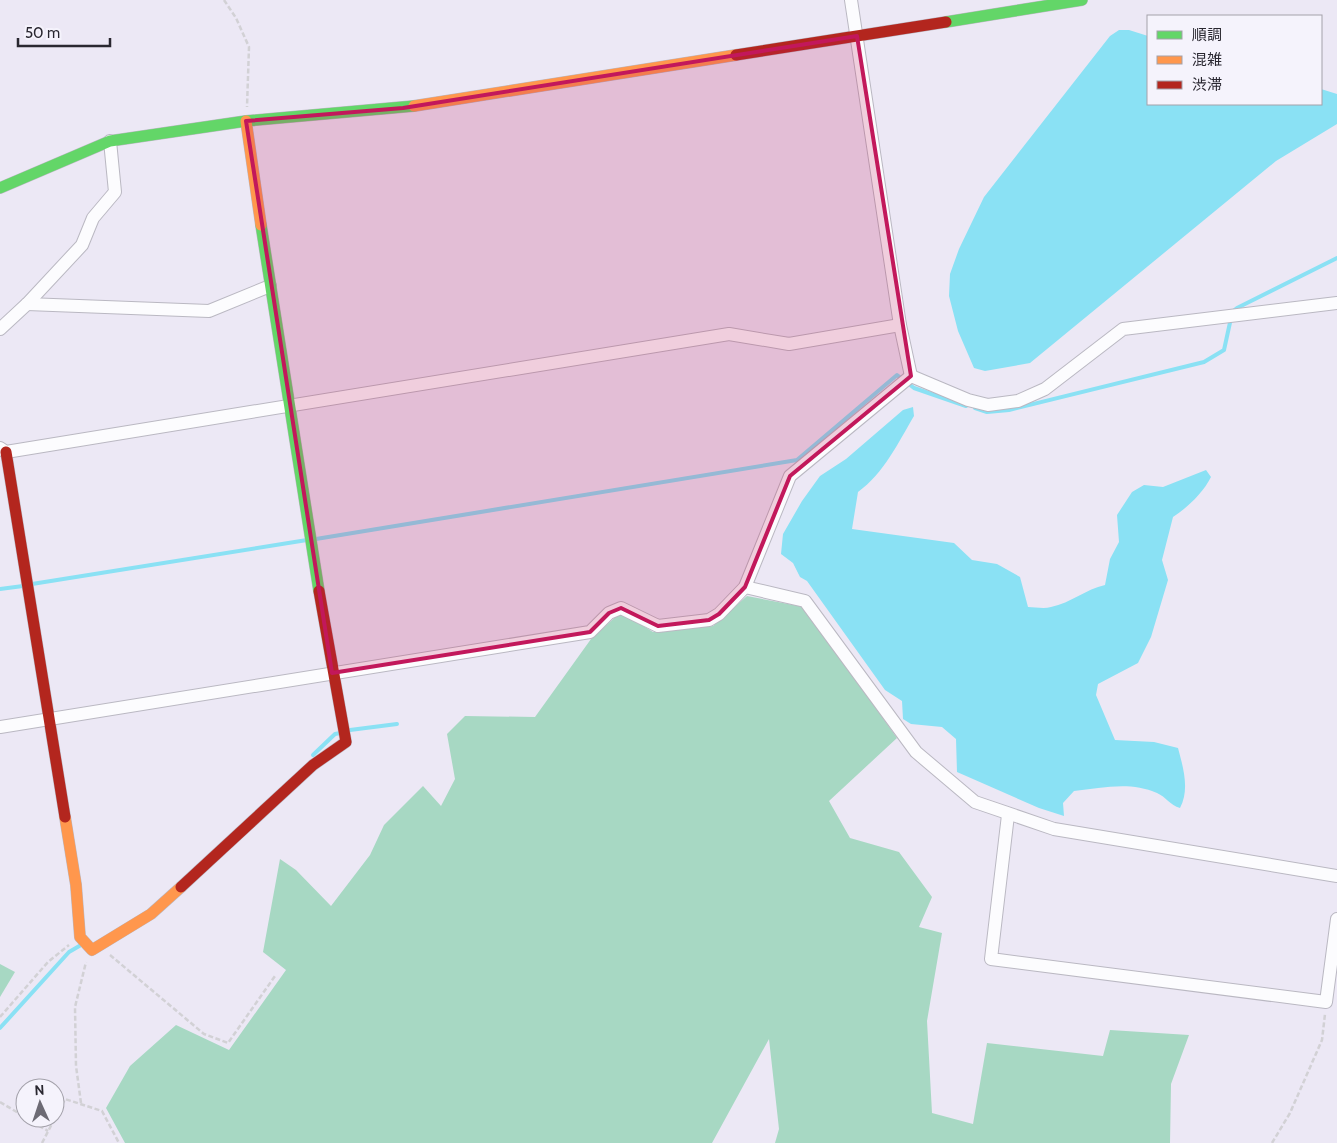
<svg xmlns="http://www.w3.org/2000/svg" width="1337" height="1143" font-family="Cabin,'Noto Sans JP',sans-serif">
  <rect width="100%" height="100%" fill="#ece8f5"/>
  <g fill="#a7d8c3">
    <polygon points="747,596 804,607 897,738 829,801 850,838 899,852 932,897 919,927 942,933 927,1021 932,1113 973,1124 987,1043 1103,1056 1110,1030 1189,1035 1171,1084 1170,1143 775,1143 779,1129 769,1039 712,1143 125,1143 106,1108 130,1066 176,1025 229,1050 286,970 263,952 280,859 296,870 331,906 370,855 384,825 423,786 441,806 455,779 447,734 465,716 535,717 591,639 621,612 653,632 713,626"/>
    <polygon points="0,964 15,972 0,997"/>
  </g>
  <g fill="#8ae1f4">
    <polygon points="1119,30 1129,30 1148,36 1148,104 1321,104 1321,89 1337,94 1337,124 1276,161 1030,363 985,371 974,368 958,331 949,296 950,274 959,249 984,197 1110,36"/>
    <path d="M913,407L914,416C898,443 884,473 858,492L852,529L954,543L972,560L997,564L1020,577L1028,607C1035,607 1044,609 1051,607C1071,603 1086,589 1105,585L1110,559L1119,542L1117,515L1132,492L1144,485L1163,487L1206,470L1211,477C1203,493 1187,508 1173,517L1162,560L1168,580L1151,637L1138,663L1098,684L1096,695L1115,740L1154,742L1178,748C1183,767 1190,789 1180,808C1170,805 1166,797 1157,793C1130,781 1102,788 1074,791L1063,803L1064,816L1039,808L957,772L956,739L942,727L911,724L903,719L902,701L885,690L807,581L800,577L793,563L781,554L783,534L802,501L820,476L846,459L903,410Z"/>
  </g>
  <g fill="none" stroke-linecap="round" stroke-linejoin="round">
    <g stroke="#8ae1f4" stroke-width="4">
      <polyline points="1232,312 1237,308 1337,258"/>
      <polyline points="975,408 987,412 1009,410 1204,362 1224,350 1231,318"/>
      <polyline points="316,539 797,460 897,375 914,388 966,406"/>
      <polyline points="32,584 307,540"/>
      <polyline points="0,589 23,586"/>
      <polyline points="350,730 397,724"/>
      <polyline points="313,755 335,734 340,733"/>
      <polyline points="0,1028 69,952 81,945"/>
    </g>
    <g stroke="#bab8c2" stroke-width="14">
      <g id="street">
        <polyline points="851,0 900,325 911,376"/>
        <polyline points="27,304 209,311 270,286"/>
        <polyline points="0,329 27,304 82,245 93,218 115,192 110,141"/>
        <polyline points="911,376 968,400 988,405 1018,401 1045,389 1123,329 1337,303"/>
        <polyline points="0,448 6,452 729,334 789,344 900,325"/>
        <polyline points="745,587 805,601 916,752 975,802 1054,829 1337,876"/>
        <polyline points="0,727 590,632 609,613 621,608 658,626 709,620 719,614 745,587 790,476 911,376"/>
        <polyline points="1008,815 991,959 1326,1002 1337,919"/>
      </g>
    </g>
    <g stroke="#bab8c2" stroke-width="12">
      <g id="fast">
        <polyline points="946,22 1082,0"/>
        <polyline points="0,188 110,141 246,121 414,106"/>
        <polyline points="261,225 319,591"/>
      </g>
    </g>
    <g stroke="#bab8c2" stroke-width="12">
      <g id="slow">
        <polyline points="414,106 736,55"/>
        <polyline points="246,121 261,225"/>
        <polyline points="65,817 76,885 80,937 92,950 151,914 181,887"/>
      </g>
    </g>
    <g stroke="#bab8c2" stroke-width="12">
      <g id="jam">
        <polyline points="736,55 946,22"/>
        <polyline points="6,452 65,817"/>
        <polyline points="181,887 313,765 346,742 319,591"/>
      </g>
    </g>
    <g stroke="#d2d1d5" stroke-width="2.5" stroke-dasharray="5 2.5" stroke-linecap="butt">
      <polyline points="224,0 236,18 249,47 247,107"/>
      <polyline points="110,955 204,1034 228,1043 275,976"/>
      <polyline points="0,1017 48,962 69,945"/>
      <polyline points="0,1102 25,1117"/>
      <polyline points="81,1103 76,1066 75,1007 86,962"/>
      <polyline points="26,1118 48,1131"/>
      <polyline points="55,1118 65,1099 102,1111 119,1143"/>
      <polyline points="42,1143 55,1118"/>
      <polyline points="1272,1143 1290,1113 1322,1040 1325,1014"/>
    </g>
    <use href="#street" stroke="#fcfcfe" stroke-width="12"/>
    <use href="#fast" stroke="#63d668" stroke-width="11"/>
    <use href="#slow" stroke="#ff974d" stroke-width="11"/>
    <use href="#jam" stroke="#b3261e" stroke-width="11"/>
  </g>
  <path fill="#c2185b" fill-opacity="0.2" stroke="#c2185b" stroke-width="4" stroke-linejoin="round" d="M857,36L911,376L790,476L745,587L719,614L709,620L658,626L621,608L609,613L590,632L332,673L246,121L403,108Z"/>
  <rect x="1147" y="15" width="175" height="90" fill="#f5f3fc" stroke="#a3a1aa"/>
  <rect x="1157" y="31" width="25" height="8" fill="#63d668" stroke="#a3a1aa"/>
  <text x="1192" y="40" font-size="15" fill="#292730">順調</text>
  <rect x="1157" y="56" width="25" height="8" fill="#ff974d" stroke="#a3a1aa"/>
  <text x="1192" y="65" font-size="15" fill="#292730">混雑</text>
  <rect x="1157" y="81" width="25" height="8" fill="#b3261e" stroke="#a3a1aa"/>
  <text x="1192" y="90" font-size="15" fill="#292730">渋滞</text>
  <g transform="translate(40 1103) rotate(357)"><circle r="24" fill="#f5f3fc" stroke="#a3a1aa"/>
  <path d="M0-4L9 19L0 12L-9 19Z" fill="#6d6b75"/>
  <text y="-8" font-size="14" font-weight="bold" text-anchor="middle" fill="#292730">N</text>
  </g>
  <path d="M18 38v8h92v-8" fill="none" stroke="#292730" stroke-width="2.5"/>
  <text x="25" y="38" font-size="15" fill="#292730" stroke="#f5f3fc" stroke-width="4" paint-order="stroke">50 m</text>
</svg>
